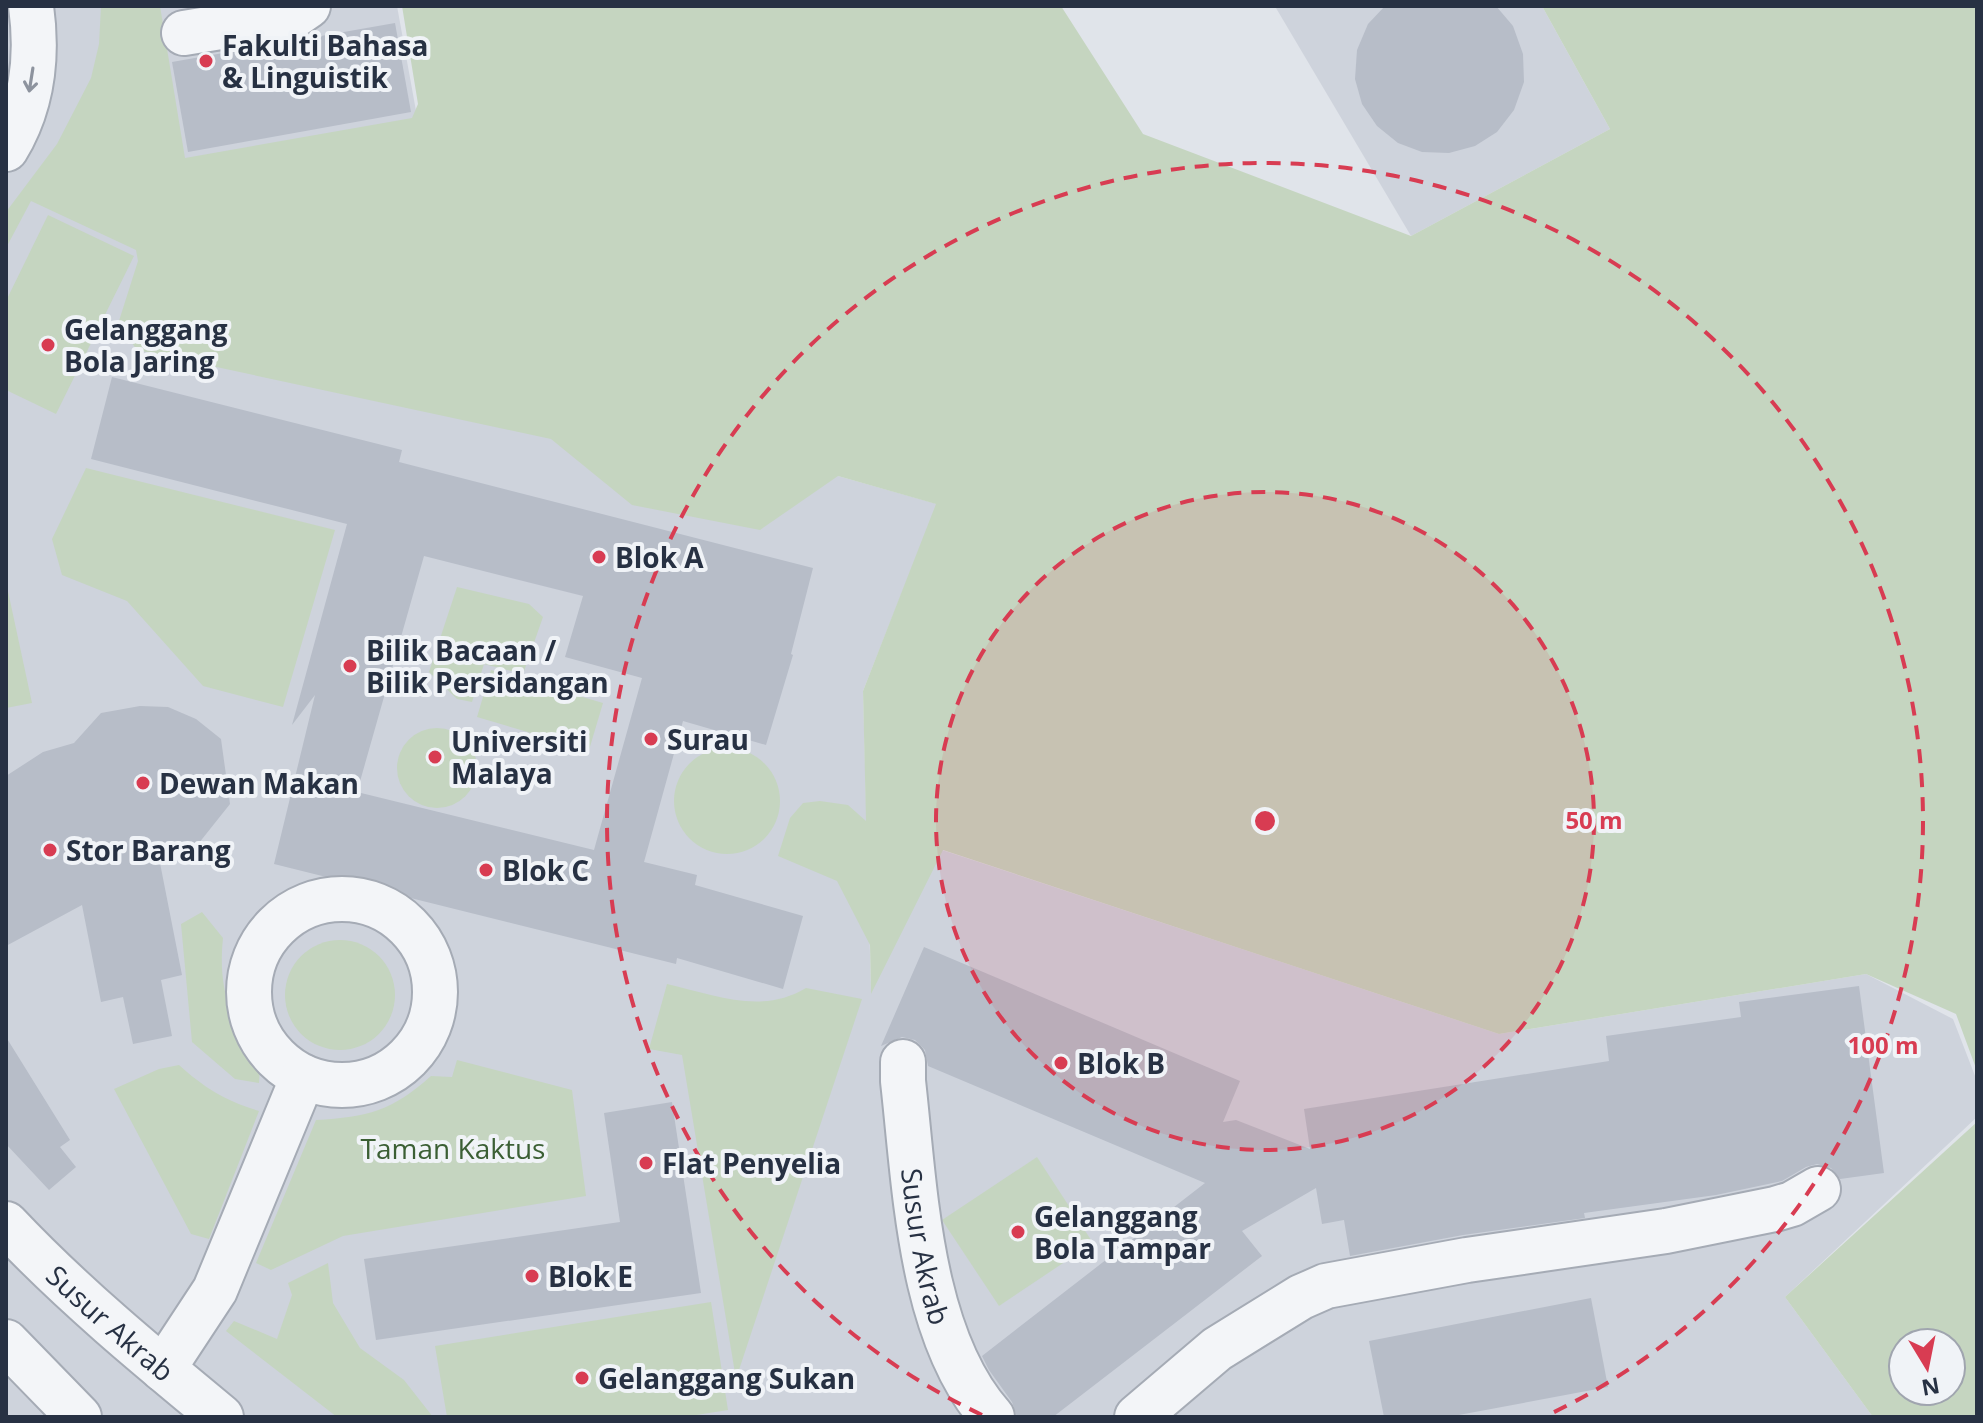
<svg xmlns="http://www.w3.org/2000/svg" width="1983" height="1423" font-family="'Open Sans',sans-serif">
  <rect width="100%" height="100%" fill="#e0e4ea"/>
  <g fill="#ced3dc">
    <polygon points="6,6 397,6 466,387 838,476 937,504 863,691 871,992 942,850 1499,1034 1866,974 1953,1019 1977,1081 1977,1117 1785,1297 1873,1417 6,1417"/>
    <polygon points="1281,6 1542,6 1610,129 1411,236 1276,8"/>
  </g>
  <g fill="#c5d5c0" fill-rule="evenodd">
    <polygon points="101,6 160,6 185,158 412,118 418,104 402,6 1061,6 1143,134 1411,236 1610,129 1542,6 1977,6 1977,1071 1956,1014 1866,974 1499,1034 943,850 871,994 870,945 837,881 778,856 790,818 803,803 820,801 848,805 866,821 863,691 936,504 838,476 760,530 632,505 551,439 137,350 118,324 138,261 136,250 31,201 6,248 6,212 57,144 91,78 99,44"/>
    <polygon points="48,215 134,256 56,414 6,390 6,301"/>
    <polygon points="86,468 335,530 283,707 203,686 127,601 62,575 52,539"/>
    <polygon points="6,582 32,703 6,708"/>
    <polygon points="457,587 529,604 543,617 523,674 484,664 472,702 457,699 429,672"/>
    <polygon points="491,670 603,703 589,750 477,717"/>
    <circle cx="437" cy="768" r="40"/>
    <circle cx="727" cy="801" r="53"/>
    <path d="M202,912L223,938C220,965 222,995 235,1020C250,1050 262,1046 259,1083L235,1079L192,1042L181,924Z"/>
    <circle cx="340" cy="995" r="55"/>
    <path d="M667,984C715,995 761,1015 806,988L862,999L736,1379L682,1055L649,1049Z"/>
    <path d="M457,1060L572,1090L586,1196L343,1236L271,1270L256,1263L316,1120C368,1117 392,1111 431,1076L452,1077Z"/>
    <path d="M179,1065C206,1089 224,1100 259,1111L209,1239L191,1234L114,1089L159,1069Z"/>
    <path d="M1977,1122V1417H1873L1785,1297ZM1903,1343H1951V1391H1903Z"/>
    <polygon points="1037,1157 1093,1243 999,1306 942,1220"/>
    <polygon points="328,1263 333,1303 360,1348 404,1380 433,1417 337,1417 226,1331 234,1321 277,1339 292,1295 288,1283"/>
    <polygon points="711,1302 728,1410 684,1417 447,1417 435,1346"/>
  </g>
  <g fill="#b7bdc8" fill-rule="evenodd">
    <polygon points="1385,6 1496,6 1513,26 1523,54 1524,82 1514,110 1497,132 1475,146 1449,153 1422,152 1398,143 1377,126 1362,104 1355,79 1357,50 1368,24"/>
    <polygon points="395,23 411,112 188,152 172,62"/>
    <path d="M112,377L402,450L399,462L813,568L791,654L793,655L766,745L683,721L644,862L697,875L695,885L803,916L783,989L677,958L676,964L274,864L315,695L292,725L347,524L91,459ZM424,556L583,596L565,657L642,678L594,850L357,792Z"/>
    <polygon points="140,706 168,707 196,719 221,739 230,804 187,858 160,863 182,975 161,980 172,1036 133,1044 123,997 101,1002 82,905 6,946 6,776 43,752 74,743 101,713"/>
    <polygon points="924,947 1240,1081 1223,1122 1236,1120 1310,1149 1304,1109 1609,1061 1606,1036 1741,1017 1739,1002 1859,986 1884,1173 1840,1179 1831,1168 1817,1164 1806,1167 1782,1181 1716,1195 1584,1213 1585,1218 1463,1235 1350,1256 1344,1220 1322,1224 1316,1188 1242,1231 1262,1256 1053,1417 1017,1417 1012,1402 989,1370 982,1356 1205,1183 928,1066 925,1050 915,1040 902,1037 881,1046"/>
    <polygon points="6,1037 70,1140 60,1147 76,1167 49,1190 6,1144"/>
    <polygon points="672,1102 701,1293 376,1340 364,1259 620,1222 604,1113"/>
    <polygon points="1591,1298 1608,1387 1448,1417 1384,1417 1369,1341"/>
  </g>
  <g fill="none" stroke-linecap="round" stroke-linejoin="round">
    <g stroke="#a5abb5" stroke-width="48">
      <g id="minor">
        <polyline points="184,33 295,15 308,6"/>
        <path d="M6,149C33,105 38,56 31,6"/>
        <circle cx="342" cy="992" r="93"/>
        <path id="s1" d="M903,1062V1081C915,1186 919,1335 992,1417"/>
        <path id="s2" d="M6,1224C72,1294 147,1356 221,1417"/>
        <polyline points="6,1342 79,1417"/>
        <polyline points="163,1369 215,1290 303,1077"/>
        <polyline points="1137,1417 1217,1349 1301,1297 1326,1286 1467,1260 1666,1231 1775,1209 1792,1204 1818,1189"/>
      </g>
    </g>
    <use href="#minor" stroke="#f3f5f8" stroke-width="44"/>
  </g>
  <defs><path id="oneway-shaft" d="M-6 0H5M1.5-3L5.5 0L1.5 3" fill="none" stroke-width="1.6" stroke-linecap="round" stroke-linejoin="round" transform="scale(2)"/></defs>
  <use stroke="#8d939e" href="#oneway-shaft" transform="translate(31 80) rotate(99)"/>
  <circle cx="1265" cy="821" r="329" fill="#d83c52" fill-opacity=".12"/>
  <g fill="none" stroke="#d83c52" stroke-width="4" stroke-dasharray="14 10">
    <circle cx="1265" cy="821" r="329"/>
    <path d="M982 1415A658 658 0 1 1 1548 1415"/>
  </g>
  <g fill="#d83c52" stroke="#f0f3f7" stroke-width="3">
    <circle cx="206" cy="61" r="8"/>
    <circle cx="48" cy="345" r="8"/>
    <circle cx="599" cy="557" r="8"/>
    <circle cx="350" cy="666" r="8"/>
    <circle cx="651" cy="739" r="8"/>
    <circle cx="435" cy="757" r="8"/>
    <circle cx="143" cy="783" r="8"/>
    <circle cx="50" cy="850" r="8"/>
    <circle cx="486" cy="870" r="8"/>
    <circle cx="1061" cy="1063" r="8"/>
    <circle cx="646" cy="1163" r="8"/>
    <circle cx="1018" cy="1232" r="8"/>
    <circle cx="532" cy="1276" r="8"/>
    <circle cx="582" cy="1378" r="8"/>
  </g>
  <g text-anchor="middle" dominant-baseline="central" stroke-width="8" stroke-linejoin="round" paint-order="stroke">
    <g font-size="28" font-weight="bold" fill="#273143" stroke="#f0f3f7" text-anchor="start">
      <text x="222" y="45">Fakulti Bahasa<tspan x="222" dy="32">&amp; Linguistik</tspan></text>
      <text x="64" y="329">Gelanggang<tspan x="64" dy="32">Bola Jaring</tspan></text>
      <text x="615" y="557">Blok A</text>
      <text x="366" y="650">Bilik Bacaan /<tspan x="366" dy="32">Bilik Persidangan</tspan></text>
      <text x="667" y="739">Surau</text>
      <text x="451" y="741">Universiti<tspan x="451" dy="32">Malaya</tspan></text>
      <text x="159" y="783">Dewan Makan</text>
      <text x="66" y="850">Stor Barang</text>
      <text x="502" y="870">Blok C</text>
      <text x="1077" y="1063">Blok B</text>
      <text x="662" y="1163">Flat Penyelia</text>
      <text x="1034" y="1216">Gelanggang<tspan x="1034" dy="32">Bola Tampar</tspan></text>
      <text x="548" y="1276">Blok E</text>
      <text x="598" y="1378">Gelanggang Sukan</text>
    </g>
    <g font-size="28" fill="#3b5f34" stroke="#f0f3f7">
      <text x="453" y="1148">Taman Kaktus</text>
    </g>
    <g font-size="28" fill="#273143" stroke="#f0f3f7">
      <text stroke="none"><textPath href="#s1" startOffset="186">Susur Akrab</textPath></text>
      <text stroke="none"><textPath href="#s2" startOffset="144">Susur Akrab</textPath></text>
    </g>
  </g>
  <circle cx="1265" cy="821" r="12" fill="#d83c52" stroke="#f0f3f7" stroke-width="4"/>
  <g font-size="24" text-anchor="middle" font-weight="bold" fill="#d83c52" stroke="#f0f3f7" stroke-width="8" stroke-linejoin="round" paint-order="stroke">
    <text x="1594" y="829">50 m</text>
    <text x="1883" y="1054">100 m</text>
  </g>
  <rect width="1983" height="1423" fill="none" stroke="#273143" stroke-width="16"/>
  <g transform="translate(1927 1367) rotate(170)"><circle r="38" fill="#f0f3f7" stroke="#a0a5af" stroke-width="2"/>
  <path d="M0-6L14 30L0 20L-14 30Z" fill="#d83c52"/>
  <text y="-12" font-size="22" font-weight="bold" text-anchor="middle" fill="#273143">N</text>
  </g>
</svg>
